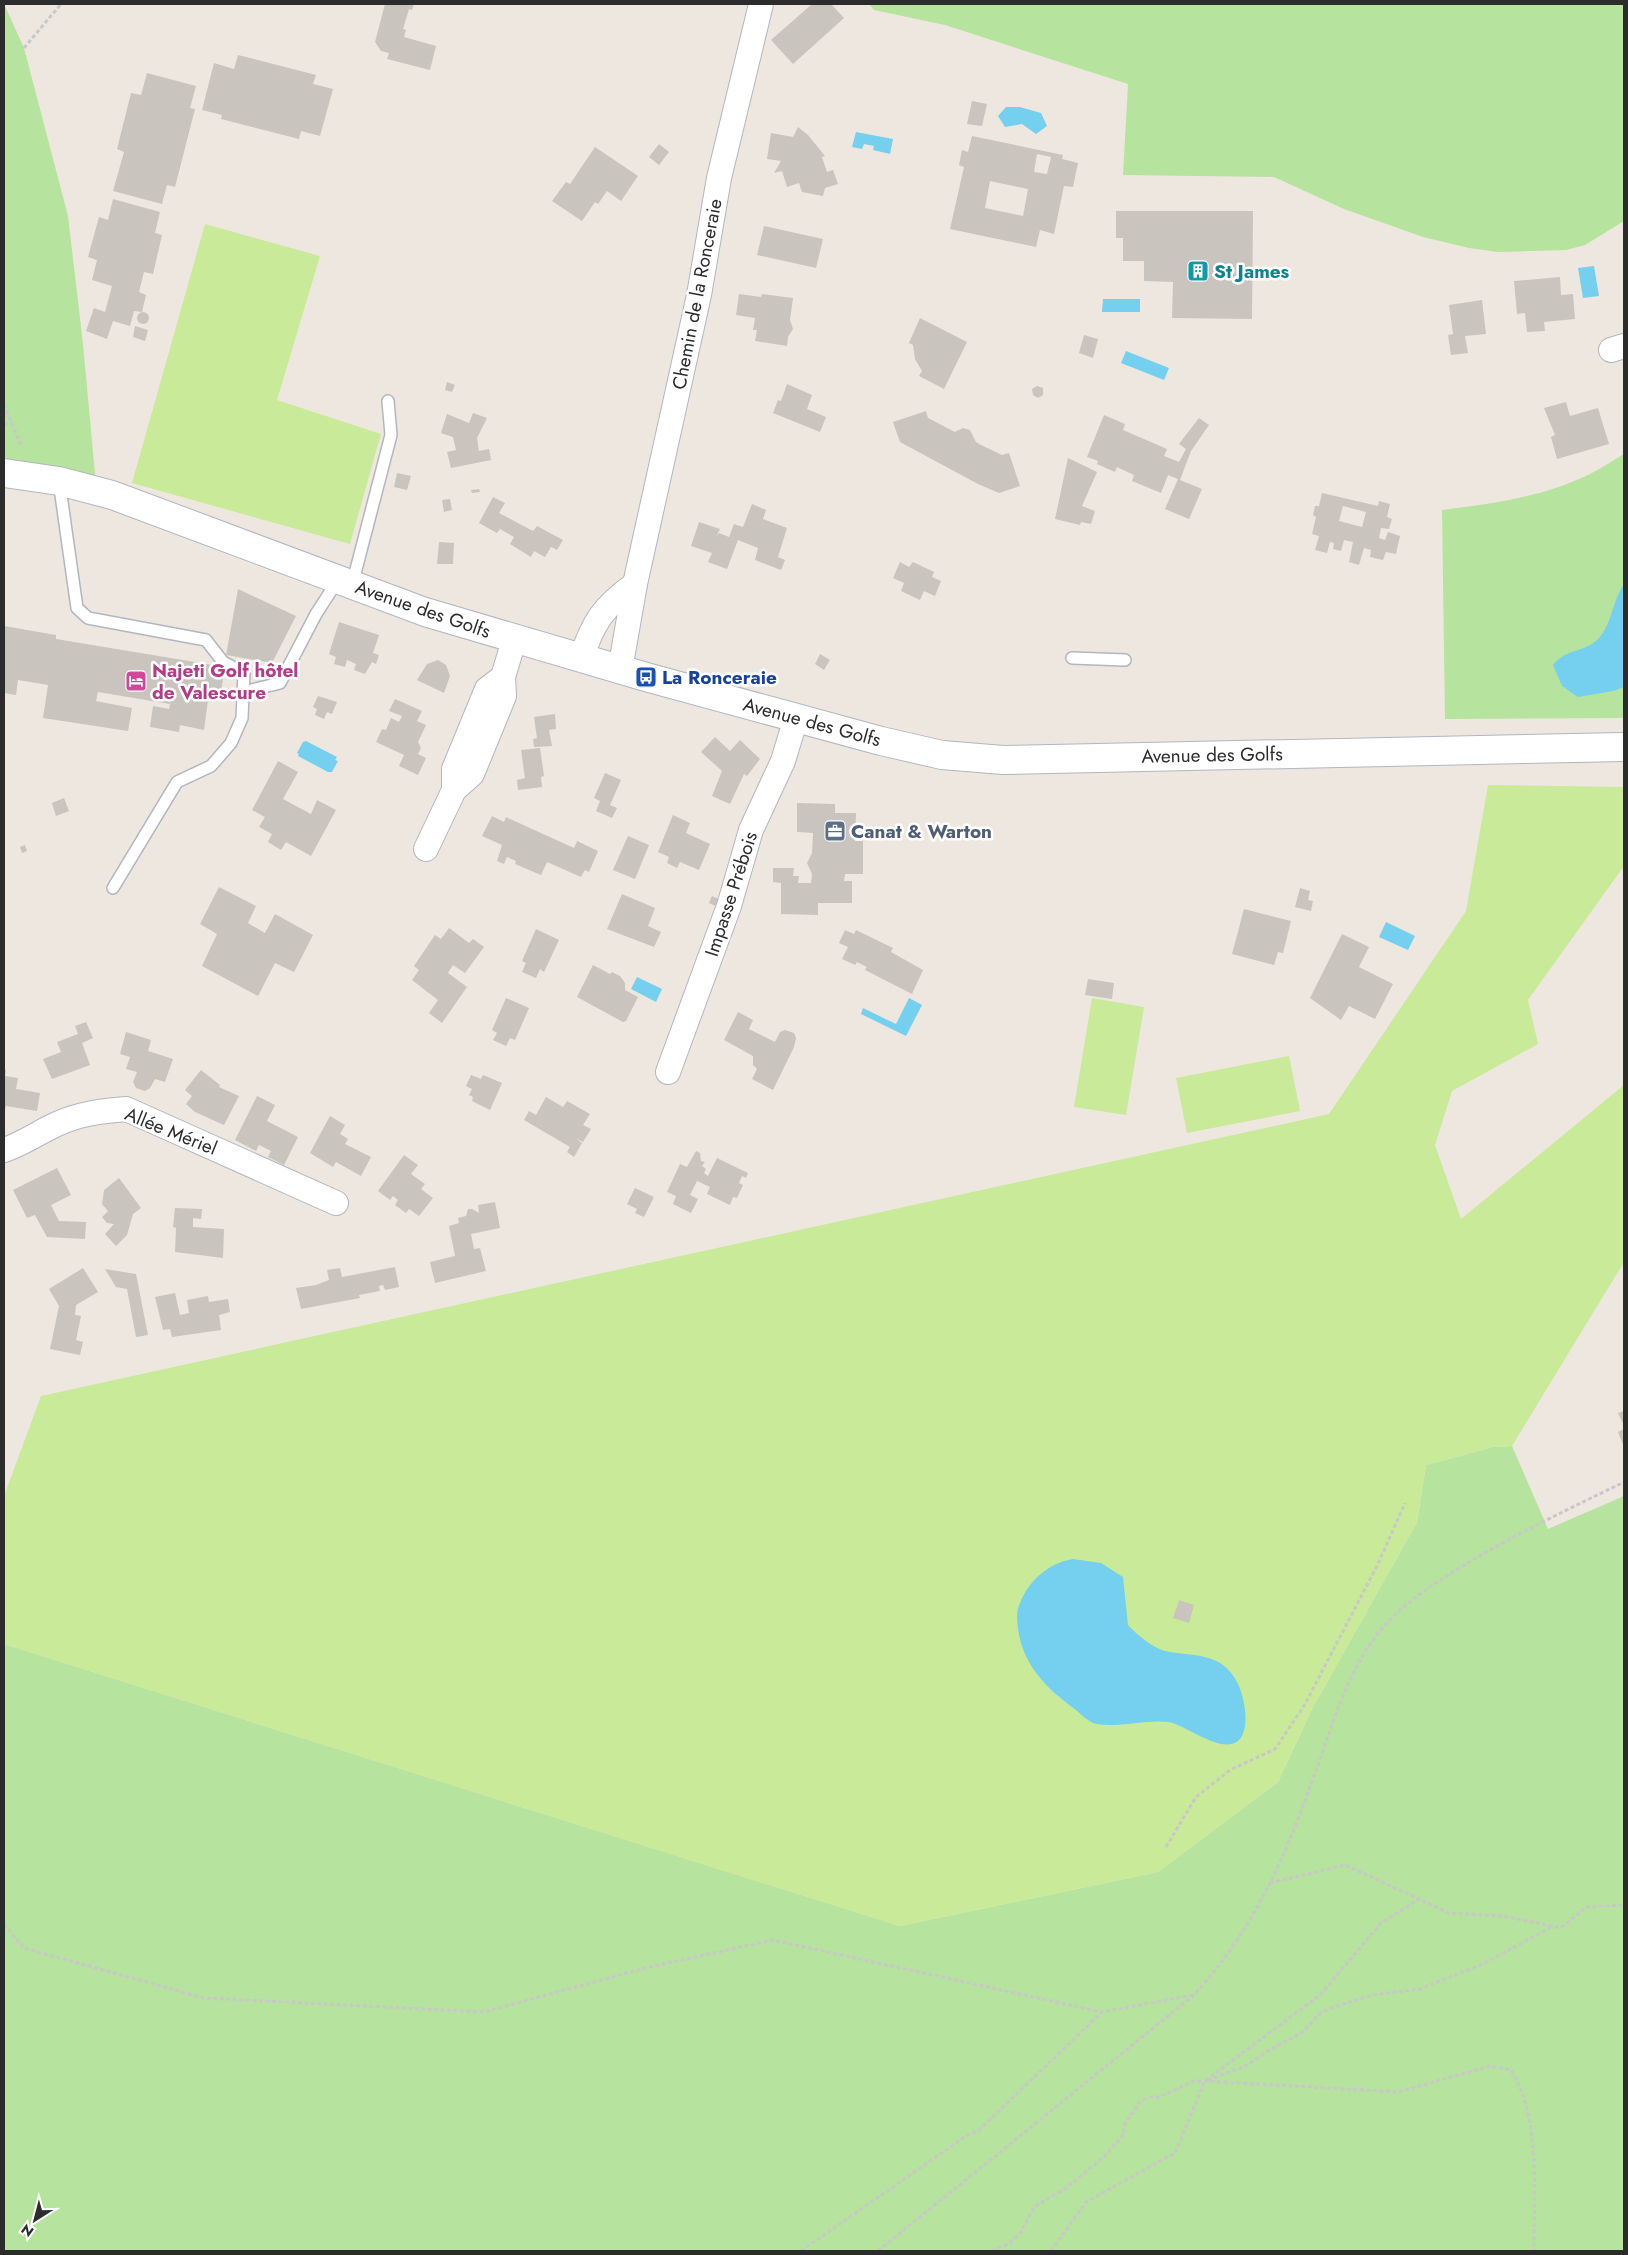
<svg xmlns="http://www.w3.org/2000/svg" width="1628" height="2255" font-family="Jost,sans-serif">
  <rect width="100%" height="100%" fill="#eee7df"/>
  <g fill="#b6e39d">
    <polygon points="4,4 24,48 68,216 83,344 95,474 93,493 4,474"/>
    <polygon points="869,4 1624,4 1624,221 1585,245 1566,250 1498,252 1469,248 1423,237 1344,209 1274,177 1123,175 1128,84 945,25 874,10"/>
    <path d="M1624,454V718L1445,719L1442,510C1492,504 1542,497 1588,475C1600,469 1612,461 1624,454Z"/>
    <polygon points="1512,1446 1548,1529 1624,1496 1624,2251 4,2251 4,1644 900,1926 1158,1872 1278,1782 1312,1709 1417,1522 1426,1465 1493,1447"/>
  </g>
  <g fill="#c9ea99">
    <polygon points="205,224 320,256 277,400 381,434 350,544 132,483"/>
    <polygon points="1488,785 1624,787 1624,866 1528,1000 1538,1044 1452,1091 1435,1145 1461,1219 1624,1085 1624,1262 1512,1446 1493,1447 1426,1465 1417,1522 1312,1709 1278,1782 1158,1872 900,1926 4,1644 4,1496 41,1396 1329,1114 1466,911"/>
    <polygon points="1092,998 1144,1007 1126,1115 1074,1107"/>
    <polygon points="1289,1056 1300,1111 1187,1133 1176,1078"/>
  </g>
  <g fill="#74d0ee">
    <polygon points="1006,107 1020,107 1041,113 1047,126 1036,134 1022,124 1005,127 998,116"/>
    <polygon points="856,132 893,139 890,154 873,150 874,146 864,144 862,149 852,147"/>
    <polygon points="1594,266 1599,296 1583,298 1578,268"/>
    <polygon points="1103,299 1140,299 1140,312 1102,312"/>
    <polygon points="1126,351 1169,368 1164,380 1121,363"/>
    <path d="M1624,584V687L1613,691L1578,697L1562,686L1553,665C1567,648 1585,652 1597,640C1612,626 1612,601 1624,584Z"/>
    <polygon points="306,741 337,757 335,760 338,761 332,772 328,772 298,756 299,754 297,753 303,742"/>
    <polygon points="1386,922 1415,936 1408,950 1379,937"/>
    <polygon points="637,977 662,989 656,1002 631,989"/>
    <polygon points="909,998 922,1005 906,1036 861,1014 863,1008 896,1024"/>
    <path d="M1073,1559L1101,1563L1123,1577L1128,1625C1137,1635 1152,1647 1165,1651C1193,1657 1221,1651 1237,1682C1243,1693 1247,1714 1245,1726C1238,1769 1187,1724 1168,1722C1147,1719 1112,1729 1093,1723C1086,1720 1078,1711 1072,1707C1044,1686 1023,1664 1018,1629C1017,1620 1016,1611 1020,1603C1029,1580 1049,1563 1073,1559Z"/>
  </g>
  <g fill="#c9c4be" fill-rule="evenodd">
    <polygon points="385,4 414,4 412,10 409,9 403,29 406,30 404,37 436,46 430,70 387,59 389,53 381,51 375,42"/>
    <polygon points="812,4 831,4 844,18 793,64 771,40"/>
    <polygon points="238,55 316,75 313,84 333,89 320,136 301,131 299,139 221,119 222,115 202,110 214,63 234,69"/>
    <polygon points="147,73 196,86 190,108 195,109 175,187 167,185 162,204 113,191 124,152 117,149 131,93 141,95"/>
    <polygon points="972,101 987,104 982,126 967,124"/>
    <polygon points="798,127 808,135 825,156 822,157 827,172 833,170 838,184 825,188 823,196 802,192 799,183 787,187 782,171 774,173 781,161 767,159 771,133 793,137"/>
    <path d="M972,136L1063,155L1062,159L1078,163L1073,187L1064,186L1054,234L1040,230L1036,247L950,229L964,167L959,165L962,150L968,152ZM1037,154L1051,157L1047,174L1034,172ZM990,181L1028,189L1023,216L985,208Z"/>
    <polygon points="659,144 669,152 659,165 649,157"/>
    <polygon points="595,147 638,176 621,201 607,191 598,204 595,202 582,221 552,201 566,182 570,184"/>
    <polygon points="113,199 160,212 155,233 162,235 153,274 144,272 139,292 146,295 142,312 134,311 130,326 113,321 107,339 86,331 94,308 105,312 112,286 92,280 97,260 88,257 99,217 108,220"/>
    <polygon points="1116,211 1253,211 1252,319 1172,318 1173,282 1144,281 1144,261 1123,261 1123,238 1116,238"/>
    <polygon points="764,226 823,239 816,268 757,255"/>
    <polygon points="1560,277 1561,295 1573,294 1575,319 1544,322 1545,331 1527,332 1525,313 1517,314 1514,281"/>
    <polygon points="739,294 761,297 762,294 793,298 790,320 793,329 788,337 787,346 755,341 757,330 753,330 755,318 736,315"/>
    <polygon points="1482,300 1486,334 1465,336 1468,353 1451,355 1448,335 1453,334 1449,305"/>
    <circle cx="143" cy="318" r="6"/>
    <polygon points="920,318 967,342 944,389 919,376 922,371 915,359 913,345 909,343"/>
    <polygon points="135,326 148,330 145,341 133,337"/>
    <polygon points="1084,335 1098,339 1093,358 1079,353"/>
    <polygon points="447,382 455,385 452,392 445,390"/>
    <polygon points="787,384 812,395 807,409 826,417 820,432 773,413 778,400 781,401"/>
    <polygon points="1037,386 1043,388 1043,395 1038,398 1033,395 1032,389"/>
    <polygon points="1566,402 1570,416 1598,408 1609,444 1557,459 1551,437 1555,435 1544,408"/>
    <polygon points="926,411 928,418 955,432 963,428 970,430 976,442 981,445 1002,455 1009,453 1020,486 999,493 978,484 900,442 893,422"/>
    <polygon points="473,413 487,418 477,438 479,451 489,449 491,460 451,468 447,452 456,450 453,437 441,433 447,414 469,423"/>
    <polygon points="1104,415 1125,424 1123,430 1167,449 1164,456 1179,462 1186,449 1179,444 1199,418 1209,425 1191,451 1180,480 1202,489 1189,519 1165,509 1178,479 1168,475 1161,493 1132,481 1134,475 1117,467 1115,472 1097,464 1098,461 1087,457"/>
    <polygon points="1068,458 1097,472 1082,506 1095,511 1091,524 1081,522 1080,525 1055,519"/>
    <polygon points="397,473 411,476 407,490 394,487"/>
    <polygon points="479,489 480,492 472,493 471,490"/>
    <path d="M1322,493L1378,506L1379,501L1390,504L1387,517L1392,519L1389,529L1381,528L1379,538L1385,540L1388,532L1400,536L1396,554L1386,552L1383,560L1370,557L1371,550L1364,548L1359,565L1349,562L1353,542L1344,540L1341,551L1333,549L1334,543L1330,542L1327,553L1315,550L1319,536L1312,534L1316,517L1313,515L1315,506H1319ZM1343,506L1366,512L1362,527L1339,521Z"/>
    <polygon points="493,497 505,503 499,513 533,531 537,526 563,540 557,550 551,547 545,557 534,551 531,557 510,544 514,537 500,529 497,533 479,523"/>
    <polygon points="450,499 452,510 444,512 442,500"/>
    <polygon points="752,504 766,510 763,519 787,528 778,557 785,560 781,570 755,560 758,548 738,540 727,569 708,562 712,553 691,546 699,522 720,529 716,537 719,533 729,537 734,524 743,527"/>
    <polygon points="439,542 454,543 453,564 437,564"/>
    <polygon points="900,562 909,567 913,562 934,572 932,577 941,581 935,596 924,591 920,600 901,591 904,583 893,578"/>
    <polygon points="238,589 296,616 272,663 226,655"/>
    <polygon points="339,622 379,635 373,653 379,655 376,664 372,662 365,674 354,670 356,664 347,660 345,667 334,664 336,657 329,654"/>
    <polygon points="4,626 56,635 56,639 213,665 212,676 223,678 221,695 209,693 204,730 180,725 179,732 150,727 153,706 169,709 170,704 98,692 96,701 132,708 128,731 43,718 48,685 18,680 16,695 4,693"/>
    <polygon points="820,654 830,660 824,670 815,664"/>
    <polygon points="438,660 446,665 450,676 444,693 417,680 427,664"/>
    <polygon points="318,696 337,702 332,714 327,712 324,719 315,715 317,709 313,707"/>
    <polygon points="395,699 422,711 417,721 426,725 418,742 421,748 418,754 426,758 418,775 399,766 404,755 376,742 382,729 386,730 391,718 399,722 402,716 389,711"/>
    <polygon points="555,714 556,729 549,730 552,746 534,747 533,739 537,738 534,717"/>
    <polygon points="715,737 730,751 740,740 760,759 747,776 744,774 730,804 712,796 722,771 701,752"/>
    <polygon points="540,748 544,776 541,777 542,787 518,790 517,780 525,778 521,750"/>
    <polygon points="278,761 298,772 283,799 311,814 317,800 336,810 311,856 286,842 281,850 268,842 272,834 259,827 265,817 252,810"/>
    <polygon points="605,773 621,780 610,805 617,808 612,818 596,811 600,801 594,798"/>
    <polygon points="64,798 69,811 56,816 52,803"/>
    <polygon points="797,803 835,804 835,813 856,813 855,841 863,841 863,874 845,874 844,881 852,881 852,903 818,903 818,915 781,914 781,883 773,882 773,868 794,868 793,876 799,876 798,883 811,883 812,874 807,863 812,853 813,833 797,832"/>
    <polygon points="673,815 690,823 686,833 710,844 699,870 680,862 677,868 667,863 669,857 658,852"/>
    <polygon points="492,816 504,822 506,817 574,848 577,841 598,851 589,872 585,870 581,877 547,862 541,875 515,864 516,861 507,857 504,864 497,861 502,845 482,836"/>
    <polygon points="628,836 649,845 635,879 613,870"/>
    <polygon points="25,845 27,851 22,853 20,847"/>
    <polygon points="219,887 256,906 248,923 265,933 275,914 313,935 294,972 275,963 258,996 202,966 217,934 200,924"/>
    <polygon points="1300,888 1310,891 1308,900 1313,901 1311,911 1295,907"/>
    <polygon points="622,894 655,908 648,926 661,932 654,947 607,929"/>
    <polygon points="712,896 721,900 718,907 709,903"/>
    <polygon points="1244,909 1291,921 1283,953 1278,952 1274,965 1232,954"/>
    <polygon points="449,928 469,943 473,939 484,947 465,973 453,965 448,973 467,987 442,1023 429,1013 438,1000 412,980 419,970 414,966 435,935 441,939"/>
    <polygon points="536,929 559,940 544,972 540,969 536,978 522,972 526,963 522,961"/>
    <polygon points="845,930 854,934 856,930 893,948 891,952 923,970 912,994 865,970 867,967 857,962 855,965 842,959 848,947 839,943"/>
    <polygon points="1342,934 1369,947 1359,967 1393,984 1375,1019 1349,1006 1341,1020 1310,998"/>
    <polygon points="593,965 610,974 612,972 620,976 625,983 625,990 638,997 626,1021 623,1022 577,997"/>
    <polygon points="1088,979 1114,983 1112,999 1085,995"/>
    <polygon points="506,998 529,1008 515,1040 510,1038 506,1046 493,1040 497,1033 492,1030"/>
    <polygon points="738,1012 753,1020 749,1029 775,1042 780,1032 785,1030 794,1033 796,1038 794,1047 773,1090 752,1079 757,1069 753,1065 753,1056 724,1040"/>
    <polygon points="86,1022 93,1038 82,1043 90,1065 52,1079 43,1059 61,1052 57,1042 78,1034 75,1026"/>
    <polygon points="126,1032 151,1040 148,1051 173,1059 165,1082 155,1079 150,1088 145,1091 136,1088 133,1082 137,1072 126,1069 130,1057 120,1054"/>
    <polygon points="4,1070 6,1070 5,1076 18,1078 16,1089 40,1093 37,1111 6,1106 4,1111"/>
    <polygon points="201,1070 220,1085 219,1087 239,1096 224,1125 195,1112 186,1104 192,1096 185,1090"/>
    <polygon points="471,1075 481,1079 483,1075 502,1083 490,1110 472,1101 473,1097 469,1095 472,1089 466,1086"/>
    <polygon points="257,1096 275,1105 267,1121 298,1137 284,1165 268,1157 271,1151 259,1145 256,1151 235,1140"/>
    <polygon points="546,1097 563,1107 567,1101 590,1114 583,1125 591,1129 583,1142 576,1138 582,1143 574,1157 567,1152 570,1147 524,1120 529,1111 536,1115"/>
    <polygon points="330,1116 345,1125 340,1134 348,1139 345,1144 371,1157 361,1176 336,1162 333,1167 310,1153"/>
    <polygon points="696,1151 700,1153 701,1161 705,1162 702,1166 706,1169 704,1173 708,1176 717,1158 748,1173 746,1178 742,1176 739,1183 743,1185 737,1198 733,1197 730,1205 707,1194 710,1187 697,1181 690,1195 698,1199 691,1213 673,1204 676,1196 667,1192 680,1164 687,1167"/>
    <polygon points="404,1155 418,1165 411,1174 425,1184 421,1189 433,1198 419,1216 409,1209 406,1213 395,1205 398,1200 393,1196 390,1200 378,1191"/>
    <polygon points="57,1168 71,1195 51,1205 59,1221 86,1222 85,1239 47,1237 35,1215 27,1218 13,1190"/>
    <polygon points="119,1178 141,1208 133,1214 127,1235 116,1246 105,1234 114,1224 107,1223 102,1217 108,1211 102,1204 104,1190"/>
    <polygon points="635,1188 654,1197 644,1217 635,1213 637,1209 627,1204"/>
    <polygon points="495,1202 500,1228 471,1234 474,1249 480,1248 486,1271 435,1283 430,1262 455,1256 449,1226 459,1223 458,1218 466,1216 468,1209 472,1209 479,1213 478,1205"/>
    <polygon points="175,1208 202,1209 201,1219 193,1218 193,1227 224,1229 223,1258 175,1252 176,1228 173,1227"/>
    <polygon points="395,1267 399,1287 385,1290 383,1285 379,1286 380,1291 359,1295 360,1298 301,1309 296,1288 316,1285 329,1280 327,1270 340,1268 342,1277"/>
    <polygon points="83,1268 98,1292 76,1305 75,1315 81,1316 76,1340 83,1342 80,1355 50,1349 59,1306 49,1289"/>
    <polygon points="105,1269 136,1274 148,1335 136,1337 127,1289 116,1287"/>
    <polygon points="175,1293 180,1315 189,1313 187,1300 208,1296 209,1302 228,1299 230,1312 219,1315 221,1330 172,1337 170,1329 163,1330 155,1297"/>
    <polygon points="1624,1411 1624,1426 1618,1413"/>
    <polygon points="1624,1429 1624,1447 1618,1432"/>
    <polygon points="1179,1600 1194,1605 1189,1623 1173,1618"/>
  </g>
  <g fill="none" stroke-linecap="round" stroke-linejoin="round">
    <g stroke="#b2b6c0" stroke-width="14">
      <g id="lane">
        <polyline points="59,481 77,608 88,618 206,640 223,662 244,673 242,718 231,743 211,766 177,782 113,888"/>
        <polyline points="352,585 391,435 388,401"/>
        <polyline points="1072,658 1125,660"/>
        <polyline points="243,692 280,683 316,614 338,580"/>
      </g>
    </g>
    <g stroke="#b2b6c0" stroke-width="26">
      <g id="street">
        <polyline points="1611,350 1624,346"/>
        <path d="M581,659C593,622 603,607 635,584"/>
        <polyline points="620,670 635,584 699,295 719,178 761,4"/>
        <polyline points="454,790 454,769 487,689 503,677"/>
        <polyline points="426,849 454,790 472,774 504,696 503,677 514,640"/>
        <polyline points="668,1072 729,906 751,830 783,761 796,718"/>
        <path d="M4,1150C23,1144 39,1132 57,1124C79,1114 101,1111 126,1109L336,1203"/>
      </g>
    </g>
    <g stroke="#b2b6c0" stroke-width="30">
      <polyline id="secondary" points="4,473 59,481 112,495 425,612 646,677 881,741 942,755 1003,760 1624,747"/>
    </g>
    <g stroke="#c8c8c8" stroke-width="3" stroke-dasharray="4 2.5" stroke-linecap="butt">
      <polyline points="24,48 61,4"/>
      <polyline points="4,405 22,447"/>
      <polyline points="4,424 12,424"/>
      <polyline points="1166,1847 1196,1797 1230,1770 1275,1749 1304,1706 1378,1564 1405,1503"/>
      <polyline points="1270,1883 1345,1865 1419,1899"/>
      <polyline points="4,1924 24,1948 204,1998 484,2012 645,1968 773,1940 1102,2012"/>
      <polyline points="1208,2080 1246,2066 1269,2050 1303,2032 1318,2015 1330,2008 1372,1995 1420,1989 1483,1964 1551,1927"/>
      <polyline points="801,2251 969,2134 978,2131 1102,2012 1193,1995"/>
      <path d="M878,2251L1194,1995C1253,1930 1284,1861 1313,1778C1332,1728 1346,1672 1380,1631C1404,1602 1435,1583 1466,1564C1517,1533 1571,1508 1624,1482"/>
      <path d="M992,2251L1010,2243L1021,2232L1034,2207L1066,2188L1104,2157L1124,2134V2125L1140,2102L1149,2097H1159L1194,2081H1205L1398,2092L1490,2066L1511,2070C1541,2118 1534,2196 1534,2251"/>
      <polyline points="1051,2251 1086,2202 1175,2153 1205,2081 1320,1995 1381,1923 1419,1899 1449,1913 1504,1916 1561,1928 1586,1907 1624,1905"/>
    </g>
    <use href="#lane" stroke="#fff" stroke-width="11"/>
    <use href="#street" stroke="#fff" stroke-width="24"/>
    <use href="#secondary" stroke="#fff" stroke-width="28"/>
  </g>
  <defs>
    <g id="building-square" transform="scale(1.125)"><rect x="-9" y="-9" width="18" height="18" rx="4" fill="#0f9aa8" stroke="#fff"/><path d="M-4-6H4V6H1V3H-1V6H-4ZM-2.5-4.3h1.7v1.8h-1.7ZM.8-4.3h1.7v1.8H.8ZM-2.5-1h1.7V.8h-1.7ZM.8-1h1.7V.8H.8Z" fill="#fff"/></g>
    <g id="bus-square" transform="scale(1.125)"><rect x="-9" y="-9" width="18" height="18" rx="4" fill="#1a4fb4" stroke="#fff"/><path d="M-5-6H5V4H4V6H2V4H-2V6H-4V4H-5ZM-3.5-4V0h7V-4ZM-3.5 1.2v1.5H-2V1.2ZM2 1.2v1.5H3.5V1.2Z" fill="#fff"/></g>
    <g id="hotel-square" transform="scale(1.125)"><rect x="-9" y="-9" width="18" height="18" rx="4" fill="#d1479c" stroke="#fff"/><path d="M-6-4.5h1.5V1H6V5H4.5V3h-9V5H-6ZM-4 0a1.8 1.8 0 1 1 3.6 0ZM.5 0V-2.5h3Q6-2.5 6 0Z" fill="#fff"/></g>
    <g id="office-square" transform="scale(1.125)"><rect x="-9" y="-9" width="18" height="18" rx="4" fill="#5c6f8a" stroke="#fff"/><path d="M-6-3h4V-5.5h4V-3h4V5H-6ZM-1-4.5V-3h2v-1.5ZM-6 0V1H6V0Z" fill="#fff"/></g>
  </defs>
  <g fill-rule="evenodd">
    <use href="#building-square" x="1198" y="271"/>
    <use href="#bus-square" x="646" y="677"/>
    <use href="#hotel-square" x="136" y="681"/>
    <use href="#office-square" x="835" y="831"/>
  </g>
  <g text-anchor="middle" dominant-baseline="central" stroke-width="5" stroke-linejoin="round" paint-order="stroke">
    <g font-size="19" font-weight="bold" fill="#0d838f" stroke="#fff" text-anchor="start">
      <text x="1214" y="271">St James</text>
    </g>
    <g font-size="19" fill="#2c2c2c" stroke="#fff">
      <text transform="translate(697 294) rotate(-79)">Chemin de la Ronceraie</text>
      <text transform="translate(423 609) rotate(19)">Avenue des Golfs</text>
      <text transform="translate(812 722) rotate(15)">Avenue des Golfs</text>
      <text transform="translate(1212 755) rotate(-1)">Avenue des Golfs</text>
      <text transform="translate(731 894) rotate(-72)">Impasse Prébois</text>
      <text transform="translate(171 1131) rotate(22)">Allée Mériel</text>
    </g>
    <g font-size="19" font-weight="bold" fill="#b23c85" stroke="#fff" text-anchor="start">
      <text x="152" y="670">Najeti Golf hôtel<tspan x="152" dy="22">de Valescure</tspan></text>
    </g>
    <g font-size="19" font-weight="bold" fill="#164399" stroke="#fff" text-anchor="start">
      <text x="662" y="677">La Ronceraie</text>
    </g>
    <g font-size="19" font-weight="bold" fill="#4e5e75" stroke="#fff" text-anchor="start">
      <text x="851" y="831">Canat &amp; Warton</text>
    </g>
  </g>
  <rect width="1628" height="2255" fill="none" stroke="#2c2c2c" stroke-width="10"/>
  <g transform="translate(35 2220) rotate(216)" stroke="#ffffff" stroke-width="4" paint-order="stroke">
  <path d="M0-4L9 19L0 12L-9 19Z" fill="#2c2c2c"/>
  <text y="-8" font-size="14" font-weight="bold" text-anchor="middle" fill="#2c2c2c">N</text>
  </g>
</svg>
